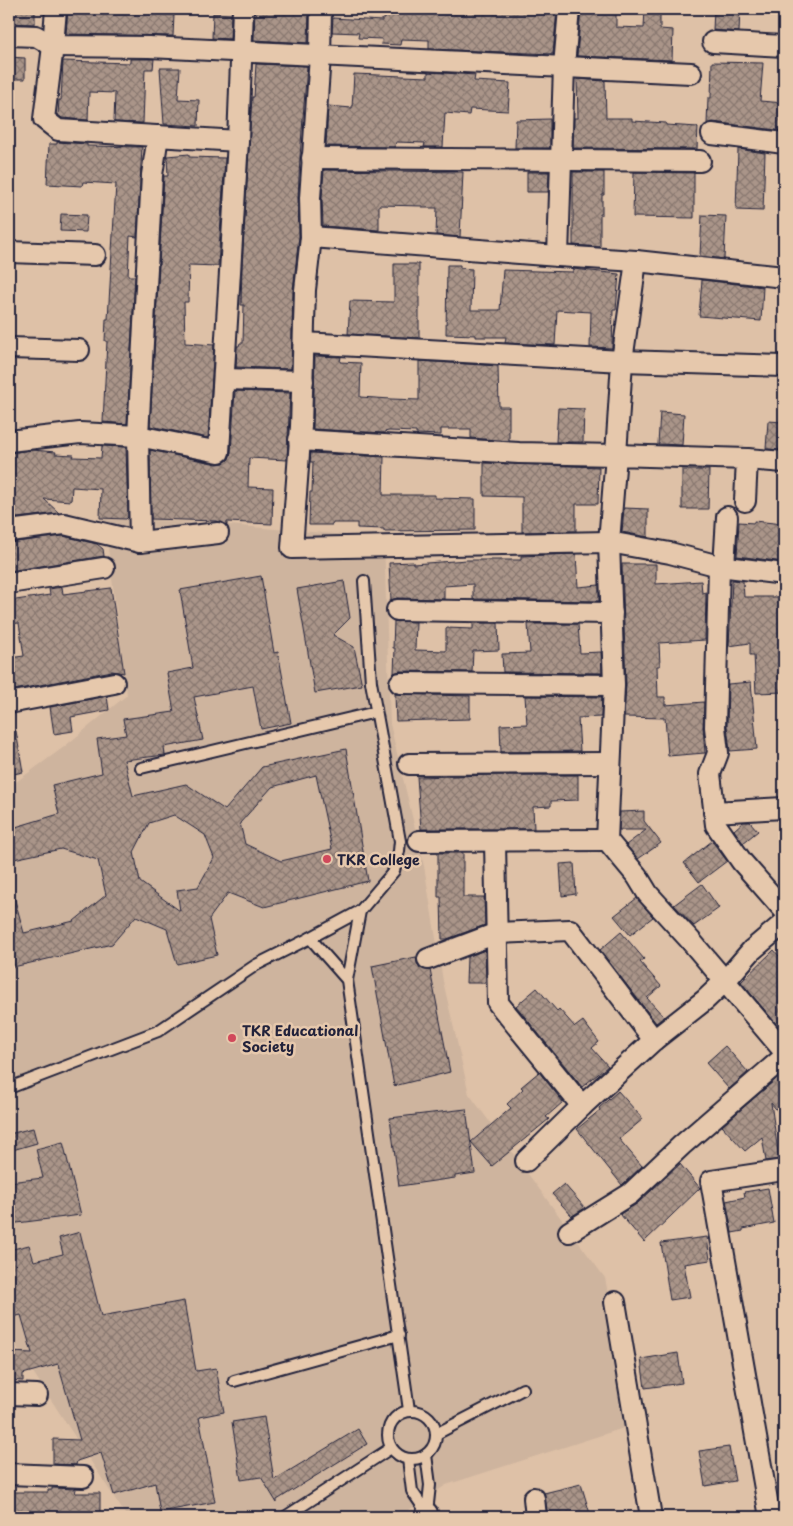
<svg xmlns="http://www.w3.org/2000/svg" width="793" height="1526" font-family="'Playpen Sans',sans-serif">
  <defs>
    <pattern id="building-cross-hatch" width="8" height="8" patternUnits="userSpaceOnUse" patternTransform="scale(1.25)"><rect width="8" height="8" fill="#aa9589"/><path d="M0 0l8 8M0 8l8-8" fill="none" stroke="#8a7971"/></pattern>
  </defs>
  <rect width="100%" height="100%" fill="#dec1a7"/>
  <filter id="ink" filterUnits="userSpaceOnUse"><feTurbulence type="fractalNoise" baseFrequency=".02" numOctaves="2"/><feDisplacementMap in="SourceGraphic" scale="10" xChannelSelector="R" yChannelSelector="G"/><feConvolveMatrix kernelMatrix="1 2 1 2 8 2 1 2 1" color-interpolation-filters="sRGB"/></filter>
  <g filter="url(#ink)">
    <polygon fill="#ceb49e" points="104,517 204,523 384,538 390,724 424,866 443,981 469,1094 605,1278 633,1425 446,1485 398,1517 127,1517 9,1335 9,787 64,747 127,695"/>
    <g fill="url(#building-cross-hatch)" stroke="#22223b" fill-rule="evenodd">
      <polygon points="9,9 35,9 35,24 9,23"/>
      <polygon points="68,9 127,9 152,11 152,14 174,15 173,36 66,34"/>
      <polygon points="255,9 309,9 308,43 254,40"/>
      <polygon points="385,9 557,9 553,54 429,49 429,40 401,39 400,45 381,44 382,39 358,38 359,33 332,32 333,18 382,21 382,19 385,19"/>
      <polygon points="581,9 616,9 616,27 644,28 645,9 660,9 660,29 673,30 672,60 577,56"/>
      <polygon points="714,9 740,9 739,32 713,30"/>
      <polygon points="213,13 231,14 230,39 212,38"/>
      <polygon points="9,57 25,58 25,79 9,79"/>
      <polygon points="130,59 154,59 153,69 145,69 143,123 114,122 115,93 89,92 88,120 62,118 58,115 59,100 61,100 63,61 130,63"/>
      <polygon points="712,62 763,63 760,101 784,103 784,131 713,122 707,124 708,98 711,98"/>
      <polygon points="256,64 307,66 300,157 298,198 299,236 293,290 291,369 236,367 237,346 239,346 240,343 243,343 244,305 241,305 242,267 252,97 254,97"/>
      <polygon points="160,68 180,68 178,99 199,100 198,126 164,124"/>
      <polygon points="428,72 475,75 474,81 510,83 508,111 470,109 469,115 445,113 443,147 424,147 425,143 396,142 395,147 326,146 328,106 352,108 354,74 428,77"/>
      <polygon points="577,79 605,81 606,118 632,118 632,121 666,123 666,125 698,127 697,149 573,148 574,118 578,118"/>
      <polygon points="550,119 550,148 515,148 516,120"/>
      <polygon points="57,142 87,144 87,146 142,147 137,237 130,236 128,276 135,276 127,424 103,422 107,341 105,341 106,319 108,319 116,184 83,182 82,186 47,184 49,144 57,144"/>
      <polygon points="738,149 765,153 763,211 736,210"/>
      <polygon points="189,154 189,157 225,158 218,266 189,265 188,302 184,302 185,343 214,345 208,438 150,426 164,176 168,176 167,156"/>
      <polygon points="324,170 463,172 460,237 436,235 437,208 423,208 423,206 379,205 379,230 323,226 322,198"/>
      <polygon points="527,172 549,172 548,192 527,192"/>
      <polygon points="573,172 604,172 604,195 602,195 602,214 600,214 600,247 573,245"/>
      <polygon points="634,172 694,173 694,218 633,217"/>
      <polygon points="61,214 87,215 86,232 60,231"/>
      <polygon points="702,215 726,216 724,259 700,256"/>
      <polygon points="394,264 419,264 419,338 348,334 350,301 394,302"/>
      <polygon points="447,265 460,265 460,268 472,269 471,310 500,310 503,270 573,272 573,269 619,274 616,310 613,310 612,348 590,347 591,312 557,310 555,345 505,343 506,337 476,337 476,335 446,334"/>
      <polygon points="702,280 763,287 761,321 699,316"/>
      <polygon points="315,356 341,357 340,362 361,363 360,397 391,399 419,400 419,361 498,366 499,407 509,407 509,441 471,438 471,429 441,429 441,435 416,434 416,432 389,431 384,432 384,433 313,429"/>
      <polygon points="235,391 290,393 287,460 249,458 248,487 273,488 272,524 227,522 227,525 217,521 151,519 150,450 217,464 224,463 229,459 231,453"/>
      <polygon points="558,408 584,409 583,442 556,442"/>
      <polygon points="660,412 684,414 682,445 658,444"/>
      <polygon points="768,421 784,422 784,450 766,449"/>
      <polygon points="102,446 126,447 128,517 126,519 100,518 101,489 72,487 71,501 44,499 59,513 9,519 9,453 32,450 56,452 55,454 74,455 73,457 101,458"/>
      <polygon points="311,453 384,457 383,495 435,495 435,498 475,499 475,530 384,531 384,529 357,528 357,523 332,523 332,525 309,525 310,492 312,492 313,462 310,462"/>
      <polygon points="484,463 599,467 598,504 576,504 576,531 522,532 522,497 484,496"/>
      <polygon points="682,470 709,470 708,509 682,509"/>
      <polygon points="624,508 648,509 648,537 622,532"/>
      <polygon points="754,521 784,524 784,562 737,556 739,522 754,523"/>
      <polygon points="63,536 97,544 103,549 104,556 9,571 9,543"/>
      <polygon points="576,554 578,587 599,585 599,601 473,599 473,584 444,586 444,599 397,598 391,600 389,563 413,562 413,564 467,560 521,560 521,556"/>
      <polygon points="622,564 656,564 656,584 701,581 702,593 706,592 705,640 659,643 660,666 657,666 658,697 665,697 665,705 704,702 703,727 705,753 668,756 665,718 624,717 626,685"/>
      <path d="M261,576L274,653L278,652L291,723L261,729L253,686L194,697L203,740L164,747L165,755L124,760L133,796L186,784L225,810L262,767L346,749L368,881L264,907L228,893L209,919L217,955L177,964L167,929L136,916L112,944L9,968V893H13L24,933L74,921L106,895L98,860L61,849L9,860V829L59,814L52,785L102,773L97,739L126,735L123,719L174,712L167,673L193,668L180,590ZM316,775L332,849L281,861L245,844L240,823L272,787ZM174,815L205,835L214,858L198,887L177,890L180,911L140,882L134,852L149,823Z"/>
      <polygon points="732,580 743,581 744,597 784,597 784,692 756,693 754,655 750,655 750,643 729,646"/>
      <polygon points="344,581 350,618 333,635 354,647 362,685 315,693 297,589"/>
      <polygon points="62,587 63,594 111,588 124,673 112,671 9,691 9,658 24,656 19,623 9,624 9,601 50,595 49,589"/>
      <polygon points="394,621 416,622 415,650 446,651 446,628 473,629 473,623 498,623 499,650 473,651 472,672 400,671 394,673 395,648 393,648"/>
      <polygon points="528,624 578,624 580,653 601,652 602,673 503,672 502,654 530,653"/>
      <polygon points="751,682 757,749 730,751 727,726 728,684"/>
      <polygon points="395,694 470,696 470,719 396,721"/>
      <polygon points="107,696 109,710 71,717 73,731 54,734 50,707"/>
      <polygon points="525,696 602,697 601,717 578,718 580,751 501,752 500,725 527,724"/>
      <polygon points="9,731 16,731 23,772 9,775"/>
      <polygon points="491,775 578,775 578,800 551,801 551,806 533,807 534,829 421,829 417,777"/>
      <polygon points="644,811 644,821 661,843 638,859 626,845 646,830 619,830 620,812"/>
      <polygon points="743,822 750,822 758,831 743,843 734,830"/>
      <polygon points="712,841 727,861 699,882 684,863"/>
      <polygon points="438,853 463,853 463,897 484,897 485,925 447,939 442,939 441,897 438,897"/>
      <polygon points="574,863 576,894 562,896 560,864"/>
      <polygon points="702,884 719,908 694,926 674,905"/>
      <polygon points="637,898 653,917 630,935 614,916"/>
      <polygon points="621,932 644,959 640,962 661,986 647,998 664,1017 656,1023 600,950"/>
      <polygon points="485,950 486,983 466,983 467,957"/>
      <polygon points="774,950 784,962 784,1033 741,982"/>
      <polygon points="416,957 417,963 420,968 430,970 450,1072 394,1086 372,966"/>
      <polygon points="537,988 557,1011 559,1009 575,1027 583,1021 599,1042 592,1048 608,1066 582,1087 516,1006"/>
      <polygon points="725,1046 748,1072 729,1089 706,1063"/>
      <polygon points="539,1072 563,1102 546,1117 549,1119 492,1166 471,1142 511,1108 507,1104 523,1089 521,1087"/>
      <polygon points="784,1072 784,1119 771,1103 779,1159 766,1161 762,1137 745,1151 722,1126"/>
      <polygon points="618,1091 643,1119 619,1139 642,1166 622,1185 577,1129 600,1110 599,1108"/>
      <polygon points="466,1109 475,1173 455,1176 455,1178 399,1186 390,1118"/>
      <polygon points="33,1128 37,1143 9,1151 9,1134"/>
      <polygon points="63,1142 81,1215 9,1224 9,1182 43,1178 36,1149"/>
      <polygon points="680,1164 700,1188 644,1242 620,1214 638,1203"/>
      <polygon points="564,1184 585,1208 572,1216 552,1194"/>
      <polygon points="768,1188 774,1223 743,1229 743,1231 732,1233 726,1201 745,1197 744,1192"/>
      <polygon points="80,1232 101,1316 184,1301 196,1371 216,1368 224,1412 199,1417 215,1502 160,1512 155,1483 114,1495 101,1453 77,1461 76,1465 53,1464 53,1439 80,1440 58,1364 23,1374 23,1381 9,1380 9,1352 32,1353 21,1315 9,1318 9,1250 29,1245 34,1261 63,1254 59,1238"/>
      <polygon points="707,1237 710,1260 684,1264 690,1297 670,1300 661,1243"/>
      <polygon points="678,1353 682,1383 645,1388 641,1359"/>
      <polygon points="264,1417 274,1480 358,1429 367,1444 277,1500 277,1503 261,1477 241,1480 232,1422"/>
      <polygon points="729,1447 735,1481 705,1486 699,1451"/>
      <polygon points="581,1484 591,1517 548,1517 544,1493"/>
      <polygon points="52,1488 76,1489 75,1493 100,1493 100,1517 9,1517 9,1492 48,1492 48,1490 52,1490"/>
    </g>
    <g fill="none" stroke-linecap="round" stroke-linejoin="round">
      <g stroke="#22223b" stroke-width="14">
        <g id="service">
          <polyline points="364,581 371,682 400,841 399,851 394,871 360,911 310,938 347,980 409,1410"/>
          <polyline points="141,768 376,712"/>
          <polyline points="347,980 360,911"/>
          <polyline points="9,1088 158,1031 256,965 310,938"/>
          <polyline points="234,1381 399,1335"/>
          <circle cx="412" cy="1435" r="24"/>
          <polyline points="436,1434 523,1389"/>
          <polyline points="426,1455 430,1485 427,1513"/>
          <polyline points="408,1459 412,1491 427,1513"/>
          <polyline points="285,1517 391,1448"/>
        </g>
      </g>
      <g stroke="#22223b" stroke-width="24">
        <g id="minor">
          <polyline points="56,9 53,46 44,119 58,130 238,141"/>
          <polyline points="321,9 320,56 310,198 311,237 305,290 301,426 292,548 609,542 670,553 719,566 784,574"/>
          <polyline points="569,9 564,66 558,256 636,261 784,277"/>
          <polyline points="9,35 36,36 53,46 149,47 691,73"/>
          <polyline points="713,42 784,46"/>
          <polyline points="712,134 784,143"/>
          <polyline points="312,158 700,161"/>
          <polyline points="311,237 558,256"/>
          <polyline points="9,252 95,255"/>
          <polyline points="304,343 622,361 784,366"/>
          <polyline points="9,348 79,350"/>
          <polyline points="224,379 303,381"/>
          <polyline points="299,440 519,453 616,455 622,361 636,261"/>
          <polyline points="9,441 80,433 138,436 219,452 238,141 243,9"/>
          <polyline points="784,462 747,459 616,455 609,542 614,685 607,840 637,876 648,894 690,940 784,1051"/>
          <polyline points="745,501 747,459"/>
          <polyline points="9,531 64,524 140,542 218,533"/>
          <polyline points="140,542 138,436 152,175 158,136"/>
          <polyline points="719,566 715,727 718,753 710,774 716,825 742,862 784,910"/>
          <polyline points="724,567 727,517"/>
          <polyline points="9,583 104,568"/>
          <polyline points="397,610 612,613"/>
          <polyline points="400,683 614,685"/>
          <polyline points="9,703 114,683"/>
          <polyline points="409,764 609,763"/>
          <polyline points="714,812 784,808"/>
          <polyline points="419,841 607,840"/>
          <polyline points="495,841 498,1003 582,1106"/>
          <polyline points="428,959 497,933 570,930 654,1040"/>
          <polyline points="526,1161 582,1106 654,1040 705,1000 725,981 752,950 784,923"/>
          <polyline points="569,1232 630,1194 682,1145 784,1057"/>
          <polyline points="615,1302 651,1517"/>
          <polyline points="9,1394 37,1395"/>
          <polyline points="9,1474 83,1477"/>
          <polyline points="534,1498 536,1517"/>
          <polyline points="427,1513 427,1517"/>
          <polyline points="770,1517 711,1181 784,1170"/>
        </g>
      </g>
      <use href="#service" stroke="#e6c8ac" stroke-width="10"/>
      <use href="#minor" stroke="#e6c8ac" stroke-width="20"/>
    </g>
  </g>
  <g fill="#d1495b" stroke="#e6c8ac" stroke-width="2">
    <circle cx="327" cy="859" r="5"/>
    <circle cx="232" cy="1038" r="5"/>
  </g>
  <g text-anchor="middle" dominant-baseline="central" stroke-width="5" stroke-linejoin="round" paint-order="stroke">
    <g font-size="14" font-weight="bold" fill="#22223b" stroke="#e6c8ac" text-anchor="start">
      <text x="337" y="859">TKR College</text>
      <text x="242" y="1030">TKR Educational<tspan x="242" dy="16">Society</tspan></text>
    </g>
  </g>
  <rect width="793" height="1526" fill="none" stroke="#e6c8ac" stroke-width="30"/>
  <rect x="15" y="15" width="763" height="1496" fill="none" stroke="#22223b" stroke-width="2" filter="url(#ink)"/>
</svg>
